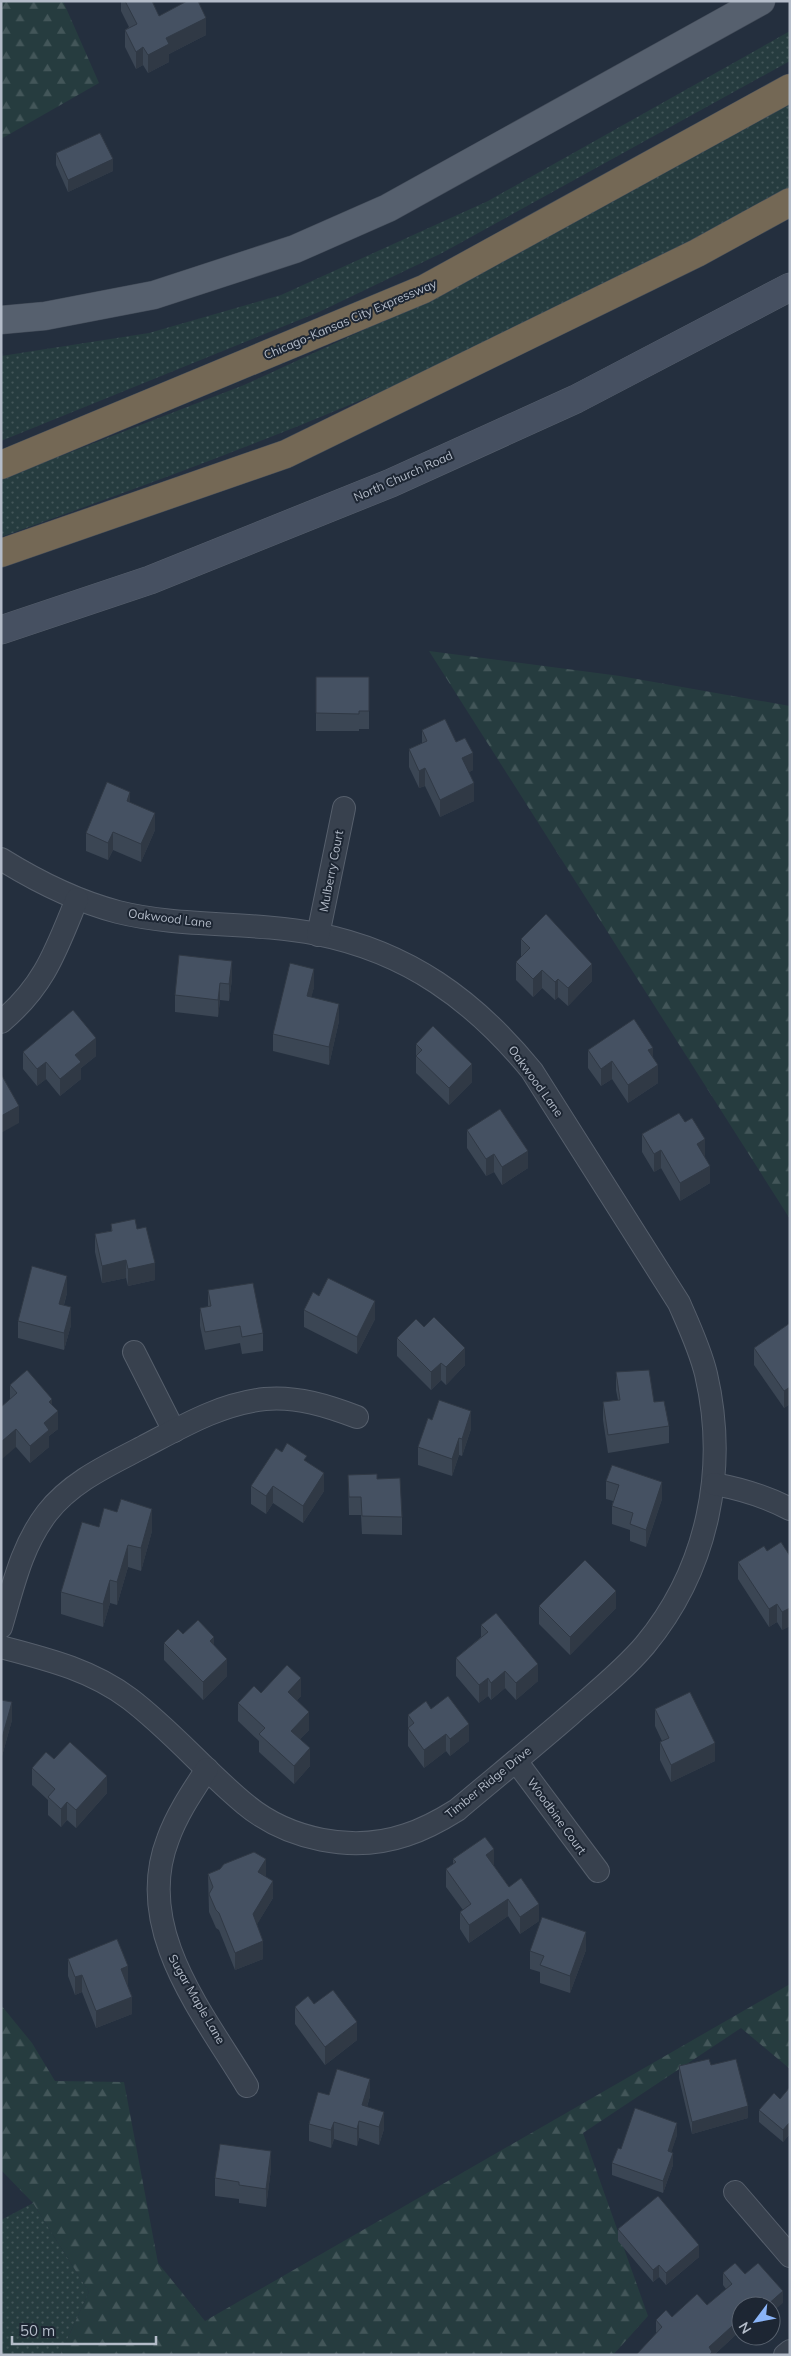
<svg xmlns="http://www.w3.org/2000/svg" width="791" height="2356" font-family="Mulish,sans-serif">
  <defs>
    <pattern id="grass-dots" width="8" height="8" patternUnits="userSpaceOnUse" patternTransform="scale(1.25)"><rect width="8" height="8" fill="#263c3f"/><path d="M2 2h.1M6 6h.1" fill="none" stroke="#435659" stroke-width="1.8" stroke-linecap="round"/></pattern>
    <pattern id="forest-firs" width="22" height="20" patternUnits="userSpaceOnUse" patternTransform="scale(1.25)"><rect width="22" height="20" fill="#263c3f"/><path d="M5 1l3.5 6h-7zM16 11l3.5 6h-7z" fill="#435659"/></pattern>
  </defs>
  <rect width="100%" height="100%" fill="#242f3e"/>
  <g fill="url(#grass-dots)">
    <polygon points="790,31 790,61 442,253 319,312 1,441 1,356 149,333 281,295 488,201"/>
    <path d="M790,102V189C672,251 555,314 433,369C292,432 147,485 1,537V479L244,385L446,292Z"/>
    <polygon points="33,2203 89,2292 60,2355 1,2355 1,2220"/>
  </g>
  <g fill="url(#forest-firs)">
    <polygon points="1,1 63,1 99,83 1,139"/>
    <polygon points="429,651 620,676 790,706 790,1219"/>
    <polygon points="790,1984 790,2069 741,2028 583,2133 648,2316 613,2355 60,2355 89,2292 33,2203 1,2170 1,2005 32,2043 55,2081 124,2082 158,2263 205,2321"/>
  </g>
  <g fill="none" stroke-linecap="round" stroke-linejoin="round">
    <g stroke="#565f6c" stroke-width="24">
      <g id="minor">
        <path d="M1,859C38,882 76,901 118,912C182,928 251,921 317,934C408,952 474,1000 532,1071L679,1303C689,1326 700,1349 706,1374C728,1469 708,1569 645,1645C623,1671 596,1692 570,1715C533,1747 495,1778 457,1810C441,1820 425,1829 406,1835C353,1853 288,1840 245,1804C205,1771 172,1731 130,1699C92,1670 47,1659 1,1647"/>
        <polyline points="318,935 344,808"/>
        <path d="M1,1022C45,985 56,950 77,899"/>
        <polyline points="134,1352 174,1431"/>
        <path d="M714,1484C742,1489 765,1496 790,1509"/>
        <path d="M1,1627C13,1587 21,1547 47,1513C72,1481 109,1465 143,1447C183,1426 220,1404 265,1399C297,1396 328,1406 357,1417"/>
        <polyline points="516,1761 598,1871"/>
        <path d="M207,1769C192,1792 177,1814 168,1839C133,1929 203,2013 247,2086"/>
        <polyline points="735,2192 790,2256"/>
        <polyline points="785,2355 790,2351"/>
      </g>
    </g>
    <g stroke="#565f6c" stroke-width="29">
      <polyline id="secondary" points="1,630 150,580 391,483 576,399 790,287"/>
    </g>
    <g stroke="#414a57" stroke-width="29">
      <polyline id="primary" points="1,320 45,316 154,295 295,249 388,208 761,1"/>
    </g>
    <g stroke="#434c59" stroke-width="29">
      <g id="motorway">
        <polyline points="1,465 424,289 790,88"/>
        <polyline points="1,553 286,454 697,253 790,202"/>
      </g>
    </g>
    <use href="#minor" stroke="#38414e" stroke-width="22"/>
    <use href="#secondary" stroke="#465061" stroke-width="28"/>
    <use href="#primary" stroke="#56606e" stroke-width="28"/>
    <use href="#motorway" stroke="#746855" stroke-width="28"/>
  </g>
  <g fill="#3b4654">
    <polygon points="121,1 152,1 159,16 206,35 169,54 169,62 148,73 143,65 136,69 125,47 125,30 129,27 121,11"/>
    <polygon points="56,153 113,171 68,192 56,165"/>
    <polygon points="316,677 369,677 369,729 359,729 359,731 316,731"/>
    <polygon points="422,730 456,742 473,770 469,772 474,801 440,817 425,786 419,788 409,767 409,749 422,743"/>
    <polygon points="130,802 155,830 141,862 113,850 108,860 86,851 86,833"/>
    <polygon points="521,939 592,981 568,1006 558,997 555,1000 542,988 533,997 516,980 516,962 521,957"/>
    <polygon points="232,979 229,1001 220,1000 218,1017 175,1012 175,995"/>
    <polygon points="314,987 311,997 339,1021 329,1065 273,1051 273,1034"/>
    <polygon points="416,1044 472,1082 449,1105 416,1073"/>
    <polygon points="588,1050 653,1057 658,1083 628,1103 612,1079 601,1086 588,1068"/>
    <polygon points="23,1052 96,1056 81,1068 81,1079 60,1096 46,1079 37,1086 23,1069"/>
    <polygon points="467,1130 528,1168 502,1185 494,1172 486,1176 467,1148"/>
    <polygon points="642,1134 705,1157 710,1183 680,1201 661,1168 654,1172 642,1152"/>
    <polygon points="111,1224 137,1229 155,1280 128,1286 126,1278 102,1283 95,1252 95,1234 111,1231"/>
    <polygon points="208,1290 263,1333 263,1351 242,1354 240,1343 205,1350 200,1326 200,1308 208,1307"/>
    <polygon points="67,1293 64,1305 71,1325 64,1350 18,1338 18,1321"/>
    <polygon points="319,1296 375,1319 357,1354 304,1327 304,1310"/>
    <polygon points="790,1323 790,1404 784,1408 754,1365 754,1348"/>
    <polygon points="397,1338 465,1365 446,1385 441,1380 431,1390 397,1356"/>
    <polygon points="616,1372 654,1402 669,1426 669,1443 608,1453 603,1420 603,1402 618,1400 616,1390"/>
    <polygon points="10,1385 52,1405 58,1429 49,1436 49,1447 30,1463 16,1447 10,1400"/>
    <polygon points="432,1420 471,1429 462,1456 459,1455 452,1476 418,1465 418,1447"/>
    <polygon points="282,1452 307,1462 324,1491 303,1523 273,1503 266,1514 251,1504 251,1486"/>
    <polygon points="348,1475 377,1479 402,1517 402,1535 362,1534 361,1515 349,1515"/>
    <polygon points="606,1481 662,1499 646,1547 630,1541 630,1530 612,1524 612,1506 613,1501 606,1499"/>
    <polygon points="99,1527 152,1531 141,1571 128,1567 117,1605 110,1603 103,1627 61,1614 61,1592"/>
    <polygon points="767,1551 790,1556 790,1626 782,1630 777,1622 769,1627 738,1579 738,1562"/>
    <polygon points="539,1606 616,1608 570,1655 539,1624"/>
    <polygon points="481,1625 538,1681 516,1700 505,1688 491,1700 488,1696 479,1703 456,1676 456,1658 481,1637"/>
    <polygon points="183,1634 214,1646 227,1676 203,1700 164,1660 164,1643"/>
    <polygon points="261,1693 301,1696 297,1700 309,1730 300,1739 310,1766 294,1784 259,1752 259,1741 238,1721 238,1703"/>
    <polygon points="1,1700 12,1720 2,1756 1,1755"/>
    <polygon points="431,1709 469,1741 450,1756 446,1751 424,1768 408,1746 408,1715"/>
    <polygon points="655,1709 715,1761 671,1782 660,1760 660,1742 662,1741 655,1726"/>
    <polygon points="54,1759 107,1793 76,1828 67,1820 61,1827 48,1815 48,1800 32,1785 32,1768"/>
    <polygon points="453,1859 494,1866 509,1887 539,1921 520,1934 508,1916 469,1943 460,1929 460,1912 463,1910 446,1887 446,1869 453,1864"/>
    <polygon points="208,1874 266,1877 273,1898 257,1924 263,1959 235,1970 219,1930 216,1928 209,1912"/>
    <polygon points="586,1950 570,1993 540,1983 540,1972 530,1969 530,1951"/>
    <polygon points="68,1959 128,1984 127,1985 132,2014 96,2028 82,1992 75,1995 68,1976"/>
    <polygon points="314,2004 357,2040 325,2065 295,2024 295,2007"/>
    <polygon points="711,2065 748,2118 692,2134 679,2078 679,2066"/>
    <polygon points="790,2087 790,2135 789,2135 783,2142 759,2122 759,2110 780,2099"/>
    <polygon points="329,2095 370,2096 367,2107 384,2129 379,2145 359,2138 357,2146 334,2139 331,2148 309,2141 309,2124"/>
    <polygon points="677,2135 671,2152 673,2165 663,2193 612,2175 612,2163 621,2149"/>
    <polygon points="271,2169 266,2207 239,2203 239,2199 215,2196 215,2178"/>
    <polygon points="618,2229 699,2257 666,2285 659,2277 653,2282 618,2241"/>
    <polygon points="723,2273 745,2274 783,2303 741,2306 741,2330 714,2355 636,2355 657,2333 656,2332 656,2320 672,2317 707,2305 726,2289 723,2285"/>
  </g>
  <g fill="#303945">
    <polygon points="206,18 206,35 169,54 169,62 148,73 148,55 166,38"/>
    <polygon points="143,47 143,65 136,69 136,52"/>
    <polygon points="113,159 113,171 68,192 68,180"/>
    <polygon points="473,753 473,770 462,776 462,758"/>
    <polygon points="425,768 425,786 419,788 419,771"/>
    <polygon points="474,783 474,801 440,817 440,800"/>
    <polygon points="130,792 130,809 127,801"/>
    <polygon points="155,813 155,830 141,862 141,844"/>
    <polygon points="113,832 113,850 108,860 108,843"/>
    <polygon points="232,961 232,979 229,1001 229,984"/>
    <polygon points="592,964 592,981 568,1006 568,988"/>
    <polygon points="314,969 314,987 307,1014 307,996"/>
    <polygon points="542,970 542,988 533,997 533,979"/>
    <polygon points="558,979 558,997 555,1000 555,982"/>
    <polygon points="220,983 220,1000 218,1017 218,1000"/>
    <polygon points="339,1004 339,1021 329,1065 329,1047"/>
    <polygon points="96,1038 96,1056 81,1068 81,1079 60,1096 60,1079 75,1055"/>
    <polygon points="653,1048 653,1065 648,1050"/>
    <polygon points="612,1061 612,1079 601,1086 601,1069"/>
    <polygon points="46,1062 46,1079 37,1086 37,1069"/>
    <polygon points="472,1064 472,1082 449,1105 449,1088"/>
    <polygon points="658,1065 658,1083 628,1103 628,1085"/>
    <polygon points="19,1106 19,1123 1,1133 1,1116"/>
    <polygon points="705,1139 705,1157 697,1144"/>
    <polygon points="661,1150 661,1168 654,1172 654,1154"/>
    <polygon points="528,1151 528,1168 502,1185 502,1167"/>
    <polygon points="494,1154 494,1172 486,1176 486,1159"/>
    <polygon points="710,1166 710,1183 680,1201 680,1183"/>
    <polygon points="126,1260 126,1278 102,1283 102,1266"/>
    <polygon points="155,1263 155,1280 128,1286 128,1269"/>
    <polygon points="67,1276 67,1293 59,1321 59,1304"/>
    <polygon points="375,1301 375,1319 357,1354 357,1337"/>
    <polygon points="71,1307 71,1325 64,1350 64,1333"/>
    <polygon points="465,1348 465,1365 446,1385 446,1367"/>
    <polygon points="441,1363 441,1380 431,1390 431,1372"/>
    <polygon points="790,1387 790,1404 784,1408 784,1391"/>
    <polygon points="52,1399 52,1416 58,1411 58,1429 49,1436 49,1447 30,1463 30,1446 44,1423 49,1402"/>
    <polygon points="471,1411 471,1429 462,1456 462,1439"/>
    <polygon points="16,1429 16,1447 1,1460 1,1442"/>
    <polygon points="459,1438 459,1455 452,1476 452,1459"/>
    <polygon points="324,1473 324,1491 303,1523 303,1506"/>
    <polygon points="662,1482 662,1499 646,1547 646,1530"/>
    <polygon points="273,1486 273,1503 266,1514 266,1496"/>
    <polygon points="152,1509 152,1531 141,1571 141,1548"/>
    <polygon points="128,1545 128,1567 117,1605 117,1582"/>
    <polygon points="110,1580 110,1603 103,1627 103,1604"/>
    <polygon points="616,1591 616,1608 570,1655 570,1637"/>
    <polygon points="777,1604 777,1622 769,1627 769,1609"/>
    <polygon points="790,1608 790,1626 782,1630 782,1612"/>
    <polygon points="214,1637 214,1654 210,1641"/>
    <polygon points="227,1659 227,1676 203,1700 203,1682"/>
    <polygon points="538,1664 538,1681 516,1700 516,1683"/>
    <polygon points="505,1671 505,1688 491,1700 491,1683"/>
    <polygon points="301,1678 301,1696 288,1710 288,1692"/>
    <polygon points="488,1678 488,1696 479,1703 479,1685"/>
    <polygon points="12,1702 12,1720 2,1756 2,1738"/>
    <polygon points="309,1712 309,1730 291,1748 291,1731"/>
    <polygon points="469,1724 469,1741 450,1756 450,1739"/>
    <polygon points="446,1734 446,1751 424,1768 424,1750"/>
    <polygon points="715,1743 715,1761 671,1782 671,1765"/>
    <polygon points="310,1748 310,1766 294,1784 294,1766"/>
    <polygon points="107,1776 107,1793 76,1828 76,1810"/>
    <polygon points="67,1802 67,1820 61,1827 61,1809"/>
    <polygon points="494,1849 494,1867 486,1855"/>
    <polygon points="266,1859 266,1877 258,1872"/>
    <polygon points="273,1881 273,1898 253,1931 253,1914"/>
    <polygon points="508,1899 508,1916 469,1943 469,1925"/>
    <polygon points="539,1904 539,1921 520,1934 520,1917"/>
    <polygon points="586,1932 586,1950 570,1993 570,1976"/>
    <polygon points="263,1941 263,1959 235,1970 235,1953"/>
    <polygon points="128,1966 128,1984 121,1987 121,1969"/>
    <polygon points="82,1975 82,1992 75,1995 75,1977"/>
    <polygon points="132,1997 132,2014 96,2028 96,2011"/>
    <polygon points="357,2022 357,2040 325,2065 325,2047"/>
    <polygon points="370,2079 370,2096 362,2123 362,2105"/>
    <polygon points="748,2106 748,2118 692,2134 692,2122"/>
    <polygon points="384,2112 384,2129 379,2145 379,2127"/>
    <polygon points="359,2121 359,2138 357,2146 357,2129"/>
    <polygon points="334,2122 334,2139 331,2148 331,2130"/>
    <polygon points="677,2123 677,2135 668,2163 668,2151"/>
    <polygon points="789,2123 789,2135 783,2142 783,2130"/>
    <polygon points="271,2151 271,2169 266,2207 266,2189"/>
    <polygon points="673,2153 673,2165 663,2193 663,2181"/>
    <polygon points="699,2245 699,2257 666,2285 666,2273"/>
    <polygon points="659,2265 659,2277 653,2282 653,2270"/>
    <polygon points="783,2291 783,2303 771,2313 771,2306 766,2306"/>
    <polygon points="741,2318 741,2330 714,2355 709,2355 709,2347"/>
  </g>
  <g fill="#455162" stroke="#303945">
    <polygon points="125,1 152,1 159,16 187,1 198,1 206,18 166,38 169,44 148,55 143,47 136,52 125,30 137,24"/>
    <polygon points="100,133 113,159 68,180 56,153"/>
    <polygon points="316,677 369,677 369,711 359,711 359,714 316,713"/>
    <polygon points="445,719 456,742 465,738 473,753 462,758 474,783 440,800 425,768 419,771 409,749 427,741 422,730"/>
    <polygon points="107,782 130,792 127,801 155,813 141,844 113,832 108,843 86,833"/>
    <polygon points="546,914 592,964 568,988 558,979 555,982 542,970 533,979 516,962 530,948 521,939"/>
    <polygon points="179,955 232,961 229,984 220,983 218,1000 175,995"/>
    <polygon points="290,963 314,969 307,996 339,1004 329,1047 273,1034"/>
    <polygon points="73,1010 96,1038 75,1055 81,1062 60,1079 46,1062 37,1069 23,1052"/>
    <polygon points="634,1019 653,1048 648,1050 658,1065 628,1085 612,1061 601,1069 588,1050"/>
    <polygon points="433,1026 472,1064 449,1088 416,1056 422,1050 416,1044"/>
    <polygon points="1,1074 19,1106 1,1116"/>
    <polygon points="500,1109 528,1151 502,1167 494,1154 486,1159 467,1130"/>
    <polygon points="679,1113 685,1122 692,1118 705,1139 697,1144 710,1166 680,1183 661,1150 654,1154 642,1134"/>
    <polygon points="135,1219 137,1229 146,1227 155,1263 128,1269 126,1260 102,1266 95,1234 112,1231 111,1224"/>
    <polygon points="32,1266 67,1276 59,1304 71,1307 64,1333 18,1321"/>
    <polygon points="328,1278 375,1301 357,1337 304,1310 313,1292 319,1296"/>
    <polygon points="253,1283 263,1333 242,1337 240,1326 205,1332 200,1308 211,1306 208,1290"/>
    <polygon points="434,1317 465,1348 446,1367 441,1363 431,1372 397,1338 416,1319 424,1327"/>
    <polygon points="790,1323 790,1387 784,1391 754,1348"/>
    <polygon points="27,1370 52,1399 49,1402 58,1411 44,1423 49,1430 30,1446 16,1429 1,1442 1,1407 17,1393 10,1385"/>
    <polygon points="649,1370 654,1402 664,1401 669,1426 608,1435 603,1402 620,1400 616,1372"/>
    <polygon points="439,1400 471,1411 462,1439 459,1438 452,1459 418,1447 428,1418 432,1420"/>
    <polygon points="287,1443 307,1456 304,1460 324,1473 303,1506 273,1486 266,1496 251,1486 276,1448 282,1452"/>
    <polygon points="612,1465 662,1482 646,1530 630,1524 633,1513 612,1506 619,1485 606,1481"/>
    <polygon points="377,1474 377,1479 400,1478 402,1517 362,1516 361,1497 349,1497 348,1475"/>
    <polygon points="121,1499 152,1509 141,1548 128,1545 117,1582 110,1580 103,1604 61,1592 82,1522 99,1527 104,1508 117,1512"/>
    <polygon points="781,1542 790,1556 790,1608 782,1612 777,1604 769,1609 738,1562 764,1546 767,1551"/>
    <polygon points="585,1560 616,1591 570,1637 539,1606"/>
    <polygon points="496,1613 538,1664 516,1683 505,1671 491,1683 488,1678 479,1685 456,1658 488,1632 481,1625"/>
    <polygon points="198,1620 214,1637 210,1641 227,1659 203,1682 164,1643 178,1629 183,1634"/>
    <polygon points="287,1665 301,1678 288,1692 309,1712 291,1731 310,1748 294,1766 259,1734 265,1728 238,1703 254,1686 261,1693"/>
    <polygon points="690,1692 715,1743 671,1765 660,1742 669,1738 655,1709"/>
    <polygon points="448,1696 469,1724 450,1739 446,1734 424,1750 408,1728 414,1723 408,1715 426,1701 431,1709"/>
    <polygon points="1,1700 12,1702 2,1738 1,1738"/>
    <polygon points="70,1742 107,1776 76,1810 67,1802 61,1809 48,1797 55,1789 32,1768 46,1752 54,1759"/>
    <polygon points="485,1837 494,1849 486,1855 509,1887 521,1878 539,1904 520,1917 508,1899 469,1925 460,1912 471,1904 446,1869 456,1862 453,1859"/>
    <polygon points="254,1852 266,1859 258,1872 273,1881 253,1914 263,1941 235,1953 219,1913 216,1910 209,1894 213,1887 208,1874 220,1869 224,1864"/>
    <polygon points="542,1917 586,1932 570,1976 540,1965 544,1956 530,1951"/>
    <polygon points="117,1939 128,1966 121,1969 132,1997 96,2011 82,1975 75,1977 68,1959"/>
    <polygon points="333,1990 357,2022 325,2047 295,2007 308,1996 314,2004"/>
    <polygon points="709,2059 711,2065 736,2059 748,2106 692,2122 679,2066"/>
    <polygon points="337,2069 370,2079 362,2105 384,2112 379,2127 359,2121 357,2129 334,2122 331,2130 309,2124 318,2092 329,2095"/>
    <polygon points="790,2087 790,2123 789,2123 783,2130 759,2110 774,2093 780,2099"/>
    <polygon points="635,2108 677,2123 668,2151 673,2153 663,2181 612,2163 618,2148 621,2149"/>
    <polygon points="220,2144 271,2151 266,2189 239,2185 239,2182 215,2178"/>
    <polygon points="658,2196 699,2245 666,2273 659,2265 653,2270 618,2229"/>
    <polygon points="735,2263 745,2274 758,2263 783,2291 766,2306 741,2306 741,2318 709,2347 712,2352 709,2355 636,2355 662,2327 656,2320 666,2310 672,2317 697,2294 707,2305 732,2284 723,2273"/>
  </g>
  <g text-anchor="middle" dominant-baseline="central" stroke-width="4" stroke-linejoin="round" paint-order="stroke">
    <g font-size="12" fill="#b4bcc9" stroke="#1d2633">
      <text transform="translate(350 319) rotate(-23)">Chicago-Kansas City Expressway</text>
      <text transform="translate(403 476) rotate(-24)">North Church Road</text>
      <text transform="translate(331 871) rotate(-79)">Mulberry Court</text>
      <text transform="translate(170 918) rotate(7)">Oakwood Lane</text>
      <text transform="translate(536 1081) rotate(54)">Oakwood Lane</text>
      <text transform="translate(488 1782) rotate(-39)">Timber Ridge Drive</text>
      <text transform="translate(557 1816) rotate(54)">Woodbine Court</text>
      <text transform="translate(197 1999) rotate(60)">Sugar Maple Lane</text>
    </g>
  </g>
  <rect width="791" height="2356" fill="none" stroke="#b4bcc9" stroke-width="5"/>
  <g transform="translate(756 2321) rotate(238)"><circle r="24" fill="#1d2633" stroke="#59626f"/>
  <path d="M0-4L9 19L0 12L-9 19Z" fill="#8ab4f8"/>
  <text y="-8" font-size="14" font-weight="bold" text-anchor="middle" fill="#b4bcc9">N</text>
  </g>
  <path d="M12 2336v8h144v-8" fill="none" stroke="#b4bcc9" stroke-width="2.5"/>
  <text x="20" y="2336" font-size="15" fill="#b4bcc9" stroke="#1d2633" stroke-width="4" paint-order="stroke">50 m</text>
</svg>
